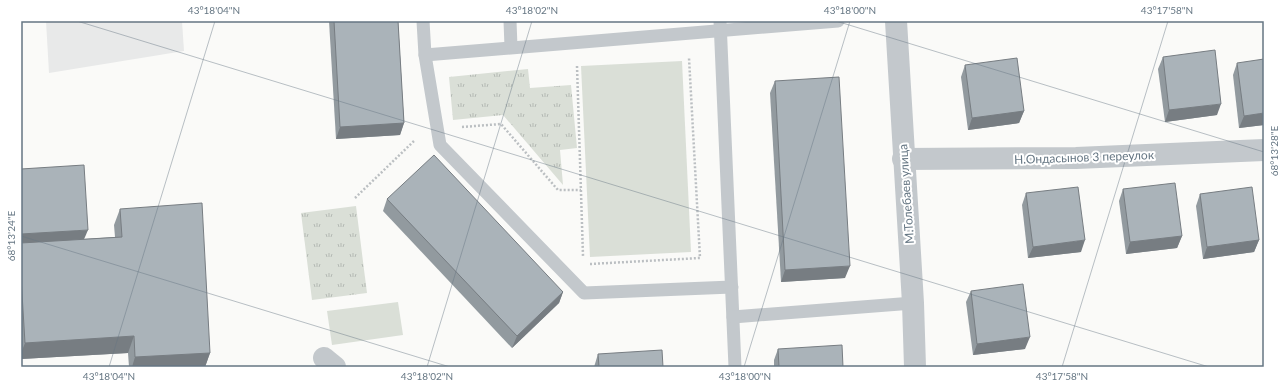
<svg xmlns="http://www.w3.org/2000/svg" width="1285" height="388" font-family="Lato,sans-serif">
  <defs>
    <pattern id="park-tufts" width="24" height="20" patternUnits="userSpaceOnUse"><rect width="24" height="20" fill="#dadfd7"/><path d="M3 7l-1-3M5 7V3M7 7l1-3M15 17l-1-3M17 17v-4M19 17l1-3" fill="none" stroke="#b4b9b4"/></pattern>
  </defs>
  <rect width="100%" height="100%" fill="#fafaf8"/>
  <polygon fill="#e8e9e9" points="46,21 182,21 184,51 49,73"/>
  <g fill="#dadfd7">
    <polygon points="682,61 691,252 590,257 581,66"/>
    <polygon points="398,302 403,335 332,345 327,311"/>
  </g>
  <g fill="url(#park-tufts)">
    <polygon points="528,69 530,88 571,85 577,148 560,150 563,185 503,115 453,120 449,77"/>
    <polygon points="356,206 367,293 312,300 301,213"/>
  </g>
  <g fill="none" stroke-linecap="round" stroke-linejoin="round">
    <g stroke="#bbbfc2" stroke-width="2.5" stroke-dasharray="2 2" stroke-linecap="butt">
      <polyline points="577,66 583,256"/>
      <polyline points="462,127 501,124 558,190 581,190"/>
      <polyline points="355,198 415,140"/>
      <polyline points="590,264 700,258 689,58"/>
    </g>
    <g stroke="#c3c8cc" stroke-width="13">
      <polyline points="423,21 425,55 440,145 584,293 732,287"/>
      <polyline points="510,21 511,47"/>
      <polyline points="720,21 735,367"/>
      <polyline points="425,55 838,21"/>
      <polyline points="733,317 913,303"/>
    </g>
    <g stroke="#c3c8cc" stroke-width="22">
      <polyline points="896,21 913,303 915,367"/>
      <polyline points="903,159 1076,158 1264,150"/>
      <polyline points="324,358 335,367"/>
    </g>
  </g>
  <g fill="#929a9f">
    <polygon points="329,21 398,21 404,123 400,135 336,139"/>
    <polygon points="1163,57 1217,115 1165,122 1158,69"/>
    <polygon points="1237,63 1264,125 1239,128 1233,75"/>
    <polygon points="965,65 1024,111 1019,123 968,130 961,77"/>
    <polygon points="775,81 845,278 781,282 770,93"/>
    <polygon points="21,169 84,239 115,237 114,225 120,209 210,353 205,367 129,367 128,353 21,359"/>
    <polygon points="1123,189 1182,236 1177,248 1126,254 1119,201"/>
    <polygon points="1026,193 1081,252 1028,258 1022,205"/>
    <polygon points="1200,194 1259,240 1254,252 1203,259 1196,206"/>
    <polygon points="387,199 563,292 559,303 512,348 383,211"/>
    <polygon points="971,291 1025,349 973,355 966,302"/>
    <polygon points="778,349 843,367 774,367 774,360"/>
    <polygon points="598,354 663,367 594,367"/>
  </g>
  <g fill="#777d82">
    <polygon points="967,21 976,21 967,22"/>
    <polygon points="1221,104 1217,115 1165,122 1169,110"/>
    <polygon points="1024,111 1019,123 968,130 972,118"/>
    <polygon points="1264,113 1264,125 1239,128 1244,116"/>
    <polygon points="404,123 400,135 336,139 340,127"/>
    <polygon points="88,230 82,244 21,249 21,234"/>
    <polygon points="1182,236 1177,248 1126,254 1130,242"/>
    <polygon points="1085,240 1081,252 1028,258 1033,247"/>
    <polygon points="1259,240 1254,252 1203,259 1207,247"/>
    <polygon points="850,266 845,278 781,282 785,270"/>
    <polygon points="563,292 559,303 512,348 517,336"/>
    <polygon points="134,336 128,353 21,359 21,353 25,343"/>
    <polygon points="1030,337 1025,349 973,355 977,344"/>
    <polygon points="210,353 205,367 132,367 135,357"/>
  </g>
  <g fill="#aab3b9" stroke="#777d82">
    <polygon points="334,21 398,21 404,123 340,127"/>
    <polygon points="1215,50 1221,104 1169,110 1163,57"/>
    <polygon points="1017,58 1024,111 972,118 965,65"/>
    <polygon points="1264,59 1264,113 1244,116 1237,63"/>
    <polygon points="839,77 850,266 785,270 775,81"/>
    <polygon points="434,155 563,292 517,336 387,199"/>
    <polygon points="84,165 88,230 21,234 21,169"/>
    <polygon points="1175,183 1182,236 1130,242 1123,189"/>
    <polygon points="1078,187 1085,240 1033,247 1026,193"/>
    <polygon points="1252,187 1259,240 1207,247 1200,194"/>
    <polygon points="202,203 210,353 135,357 134,336 25,343 21,277 21,243 122,237 120,209"/>
    <polygon points="1023,284 1030,337 977,344 971,291"/>
    <polygon points="842,345 843,367 779,367 778,349"/>
    <polygon points="662,350 663,367 599,367 598,354"/>
  </g>
  <path fill="none" stroke="#657683" stroke-width="1" stroke-opacity="0.45" d="M77,21L1209,367M836,21L1264,152M21,236L450,367M109,367L215,21M427,367L532,21M744,367L850,21M1062,367L1168,21"/>
  <g text-anchor="middle" dominant-baseline="central" stroke-width="4" stroke-linejoin="round" paint-order="stroke">
    <g font-size="12" fill="#657683" stroke="#fff">
      <text transform="translate(1084 157) rotate(-2)">Н.Ондасынов 3 переулок</text>
      <text transform="translate(906 194) rotate(-94)">М.Толебаев улица</text>
    </g>
  </g>
  <rect width="1285" height="388" fill="none" stroke="#ffffff" stroke-width="44"/>
  <rect x="22" y="22" width="1241" height="344" fill="none" stroke="#657683" stroke-width="1.5"/>
  <g font-size="10" text-anchor="middle" fill="#657683">
    <text x="214" y="14">43°18'04"N</text>
    <text x="532" y="14">43°18'02"N</text>
    <text x="850" y="14">43°18'00"N</text>
    <text x="1167" y="14">43°17'58"N</text>
    <text transform="translate(1274 151) rotate(-90)" y="4">68°13'28"E</text>
    <text transform="translate(11 236) rotate(-90)" y="4">68°13'24"E</text>
    <text x="109" y="380">43°18'04"N</text>
    <text x="427" y="380">43°18'02"N</text>
    <text x="745" y="380">43°18'00"N</text>
    <text x="1062" y="380">43°17'58"N</text>
  </g>
</svg>
